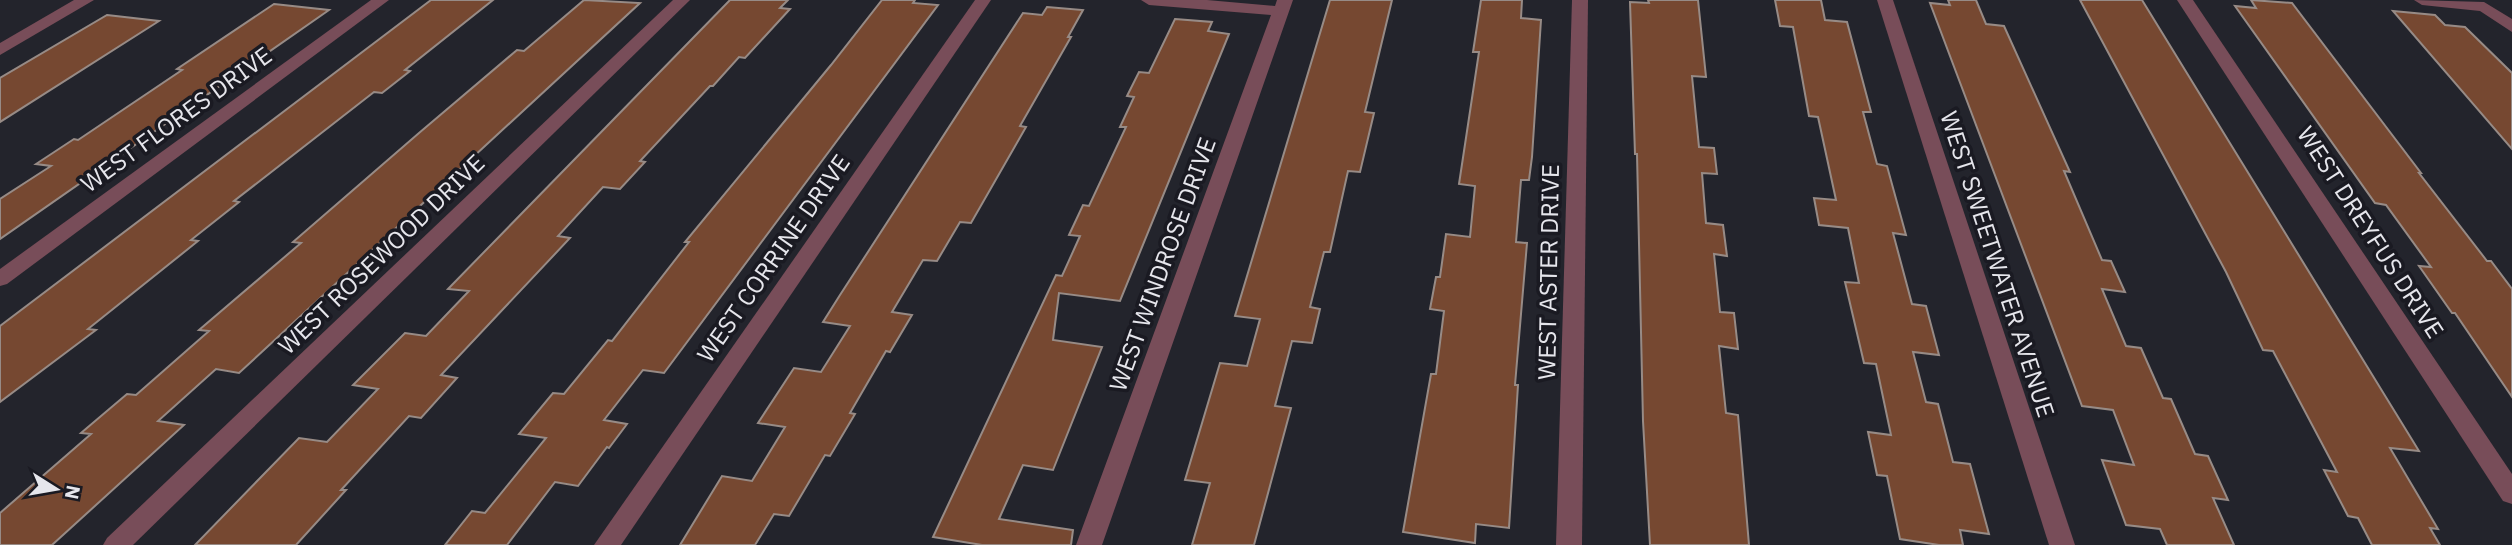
<svg xmlns="http://www.w3.org/2000/svg" width="2512" height="545" font-family="'IBM Plex Sans',sans-serif">
  <rect width="100%" height="100%" fill="#23242c"/>
  <g fill="#764831" stroke="#978b86" stroke-width="2">
    <polygon points="431,0 493,0 405,70 410,71 382,93 374,92 234,201 239,202 191,240 198,241 88,329 96,330 0,402 0,326"/>
    <polygon points="584,0 640,3 239,373 216,369 158,421 184,425 52,545 0,545 0,513 91,434 81,433 127,394 136,395 209,331 199,330 301,243 293,242 419,133 517,50 524,51"/>
    <polygon points="730,0 788,0 780,8 790,9 745,58 739,57 713,86 710,86 640,161 645,162 620,189 603,187 558,236 570,238 441,375 457,378 421,418 409,416 341,490 346,490 296,545 195,545 299,438 327,442 378,389 353,385 405,333 426,336 469,291 448,289"/>
    <polygon points="882,0 915,0 913,3 938,5 664,373 643,370 604,420 627,424 609,448 607,447 578,486 555,482 507,545 445,545 472,511 485,513 546,438 519,434 553,393 564,394 608,340 612,341 689,242 685,242 831,65"/>
    <polygon points="1330,0 1392,0 1365,112 1374,113 1360,172 1348,171 1330,252 1324,252 1310,307 1320,309 1312,343 1292,341 1275,406 1291,408 1254,545 1192,545 1210,483 1185,480 1220,363 1247,366 1260,319 1235,316"/>
    <polygon points="1481,0 1522,0 1521,18 1541,20 1532,157 1529,180 1521,180 1516,242 1527,243 1515,385 1518,385 1509,528 1476,524 1475,543 1403,532 1431,374 1436,374 1444,311 1430,309 1436,277 1440,277 1446,234 1470,237 1475,186 1459,184 1479,52 1473,52"/>
    <polygon points="1648,0 1698,0 1706,77 1692,76 1699,147 1714,148 1717,174 1702,173 1706,223 1723,225 1727,256 1714,254 1720,312 1734,313 1738,349 1719,346 1726,413 1738,415 1749,545 1650,545 1643,421 1637,154 1635,154 1630,2 1649,3"/>
    <polygon points="1775,0 1821,0 1825,20 1847,22 1871,112 1863,112 1877,164 1887,166 1906,235 1893,233 1912,304 1926,306 1939,355 1913,352 1926,402 1938,404 1953,462 1970,464 1989,534 1960,530 1963,545 1939,545 1900,539 1887,476 1877,475 1868,432 1891,435 1876,364 1864,363 1845,282 1859,283 1848,228 1819,225 1814,198 1836,200 1818,117 1809,116 1793,27 1780,26"/>
    <polygon points="1948,0 1976,0 1986,24 2004,26 2070,172 2064,171 2102,260 2111,261 2125,292 2102,289 2126,346 2141,348 2163,398 2171,399 2195,454 2208,456 2228,500 2213,498 2234,545 2167,545 2160,529 2126,525 2102,460 2134,465 2113,410 2082,406 1930,3 1950,5"/>
    <polygon points="2080,0 2142,0 2419,451 2390,448 2438,529 2430,528 2440,545 2372,545 2358,518 2348,516 2324,470 2337,472 2273,351 2263,350 2226,272"/>
    <polygon points="2251,0 2292,3 2421,173 2419,173 2487,261 2491,261 2512,289 2512,397 2455,313 2452,313 2419,266 2431,267 2386,205 2375,203 2235,6 2256,8"/>
    <polygon points="274,4 329,10 0,239 0,199 51,166 36,164 74,139 78,140 182,70 177,69"/>
    <polygon points="1047,7 1083,10 1068,37 1071,37 1020,126 1026,127 971,223 960,222 937,261 923,260 892,312 912,315 890,352 886,351 850,413 855,414 830,456 825,455 789,516 774,514 755,545 680,545 722,476 752,481 785,427 758,423 794,368 821,372 850,326 823,322 840,295 1023,13 1042,15"/>
    <polygon points="2393,11 2435,15 2445,25 2465,27 2512,73 2512,149"/>
    <polygon points="107,15 159,21 0,122 0,78"/>
    <polygon points="1175,19 1212,22 1208,31 1229,34 1120,301 1059,293 1053,340 1102,347 1053,470 1023,465 999,519 1073,530 1071,545 982,545 933,537 1056,275 1062,276 1080,236 1069,235 1083,205 1089,206 1126,127 1120,127 1134,97 1127,96 1139,72 1149,73"/>
  </g>
  <g fill="none" stroke-linecap="round" stroke-linejoin="round">
    <g fill="#784d59" fill-rule="evenodd">
      <polygon points="74,0 94,0 0,55 0,43"/>
      <polygon points="371,0 389,0 7,284 0,286 0,269"/>
      <polygon points="673,0 690,0 133,545 103,545 107,538"/>
      <polygon points="975,0 991,0 621,545 594,545"/>
      <polygon points="1141,0 1207,0 1275,6 1277,0 1293,0 1102,545 1076,545 1271,15 1149,5"/>
      <polygon points="1572,0 1588,0 1582,545 1556,545"/>
      <polygon points="1877,0 1893,0 2075,545 2049,545"/>
      <polygon points="2177,0 2193,0 2512,474 2512,504 2503,501"/>
      <polygon points="2414,0 2484,2 2512,19 2512,32 2480,11 2422,5"/>
    </g>
  </g>
  <g text-anchor="middle" dominant-baseline="central" stroke-width="7" stroke-linejoin="round" paint-order="stroke">
    <g font-size="24" fill="#e6e6ec" stroke="#1a1a22">
      <text transform="translate(176 119) rotate(-36)">WEST FLORES DRIVE</text>
      <text transform="translate(2371 232) rotate(57)">WEST DREYFUS DRIVE</text>
      <text transform="translate(381 254) rotate(-44)">WEST ROSEWOOD DRIVE</text>
      <text transform="translate(773 258) rotate(-55)">WEST CORRINE DRIVE</text>
      <text transform="translate(1162 264) rotate(-70)">WEST WINDROSE DRIVE</text>
      <text transform="translate(1998 264) rotate(72)">WEST SWEETWATER AVENUE</text>
      <text transform="translate(1548 272) rotate(-89)">WEST ASTER DRIVE</text>
    </g>
  </g>
  <g transform="translate(56 489) rotate(101)" stroke="#1a1a22" stroke-width="5" paint-order="stroke">
  <path d="M0-5L12 26L0 18L-12 26Z" fill="#e6e6ec"/>
  <text y="-10" font-size="19" font-weight="bold" text-anchor="middle" fill="#e6e6ec">N</text>
  </g>
</svg>
